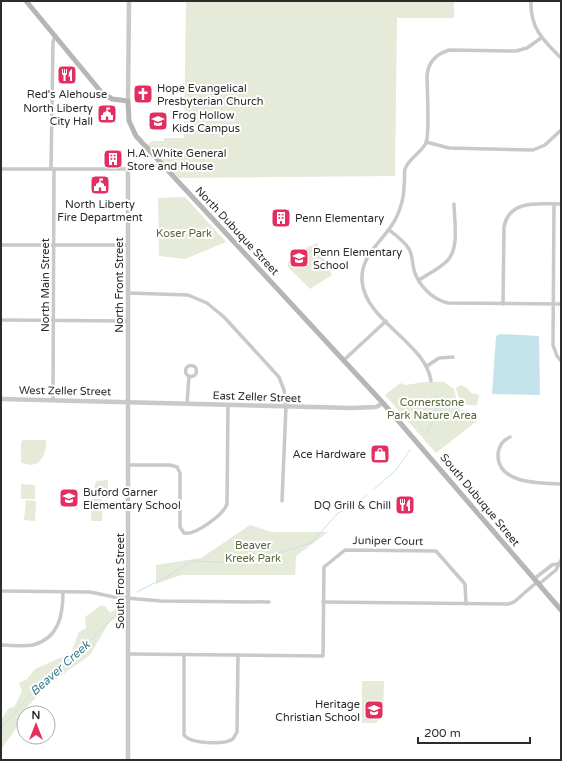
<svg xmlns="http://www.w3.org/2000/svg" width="562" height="761" font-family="'Varela Round',sans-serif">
  <rect width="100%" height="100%" fill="#fff"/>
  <g fill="#e5ead9">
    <polygon points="186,1 454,1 454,18 397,18 395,176 179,178 147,145 152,141 164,141 164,138 184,138"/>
    <polygon points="185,197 226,242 185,259 159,256 158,198"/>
    <polygon points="317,243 332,275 310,289 288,267 288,262 300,251"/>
    <polygon points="424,382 444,382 454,389 459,409 473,414 477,421 436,453 385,395 400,383 406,385"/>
    <path d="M461,385L467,388L471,393L479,395L477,405C463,407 459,401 456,388Z"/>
    <path d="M23,440H46C47,456 38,471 21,462V442Z"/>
    <polygon points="108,480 108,498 92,497 96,481"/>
    <polygon points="21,484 35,485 35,499 21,499"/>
    <rect x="91" y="499" width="11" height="22"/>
    <polygon points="26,500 36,501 35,521 24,520"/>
    <polygon points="250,525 271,532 328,532 296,556 295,575 181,575 156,584 156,565 201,558"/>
    <polygon points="100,606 105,606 110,613 118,607 122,613 108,624 90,655 45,687 23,712 15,730 1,749 1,720 8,709 15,706 22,691 19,683 27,679 35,669 71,653 79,632 86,628 85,617"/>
    <polygon points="362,681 384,681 383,714 376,723 362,723"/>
  </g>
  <polygon fill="#c5e3ea" points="501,334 539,336 540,395 492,394 496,336"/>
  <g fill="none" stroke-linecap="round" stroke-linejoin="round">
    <g stroke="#c5e3ea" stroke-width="1">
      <polyline points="426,434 436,416 437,396"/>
      <polyline points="374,489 396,470 410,450"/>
      <polyline points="137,592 168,576 192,561 245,563 311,543 338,513 354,506 367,495"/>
      <polyline points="1,728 39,685 79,652 121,609"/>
    </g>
    <g stroke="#c9c9c9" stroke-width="3.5">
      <path d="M531,1C530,28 543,40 561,58"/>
      <polyline points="426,142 449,148 533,150 545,145 561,130"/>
      <polyline points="1,169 146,169 162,164"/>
      <polyline points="51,169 53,42 55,35"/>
      <polyline points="554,204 553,345 557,356 561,361"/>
      <path d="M389,230C397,236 404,241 409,249C413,256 412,263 414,270C418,285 433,300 448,303L561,304"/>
      <polyline points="1,245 128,245"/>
      <path d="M419,280C428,274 439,269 447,261C460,248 454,220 454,204"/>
      <polyline points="128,293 188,295 207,303 224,317 279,377 284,390 286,406 282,501"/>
      <path d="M503,304L504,227C509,199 539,204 561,204"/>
      <polyline points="1,320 128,321"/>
      <polyline points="344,360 386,321"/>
      <circle cx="191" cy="371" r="5.5"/>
      <polyline points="427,366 439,358 453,357"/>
      <path d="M431,381C426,343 365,321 362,281C360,253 387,239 397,216C401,207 404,197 404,187C405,181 404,174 405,169C409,158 421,153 426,143C430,133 427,89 427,76C428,62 436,54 449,50L516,51L527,48L541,38"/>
      <polyline points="53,400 54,169"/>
      <polyline points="187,404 189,376"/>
      <path d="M510,437C503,440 499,445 498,454C497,484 539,483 561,484"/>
      <path d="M129,465H170L177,467L180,473V527L184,533C195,536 224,514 227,504L228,405"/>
      <polyline points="534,579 552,565 557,564"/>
      <polyline points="539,584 556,570 561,560"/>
      <polyline points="1,591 90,592 114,597 161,601 269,602"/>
      <polyline points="323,602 508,604 514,602 537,582"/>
      <path d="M1,645C11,645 23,647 33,645C59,638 63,615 63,592"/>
      <polyline points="128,654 323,656 324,567 345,550 436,551 465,584 466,604"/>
      <path d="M184,655V735C191,744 224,745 233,739L237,732L238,655"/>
    </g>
    <g stroke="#c9c9c9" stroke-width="4.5">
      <polyline points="128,101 129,1"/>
      <polyline points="128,169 128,760"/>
      <polyline points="1,399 352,408 376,407 383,403"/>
    </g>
    <polyline stroke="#b6b6b6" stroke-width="5" points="26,1 102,93 112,99 128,101 129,121 136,136 383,403 561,610"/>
  </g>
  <defs>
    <g id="restaurant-square" transform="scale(1)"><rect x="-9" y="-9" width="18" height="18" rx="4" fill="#e22e61" stroke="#fff"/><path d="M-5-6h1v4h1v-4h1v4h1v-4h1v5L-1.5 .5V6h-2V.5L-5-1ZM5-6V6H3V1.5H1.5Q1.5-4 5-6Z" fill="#fff"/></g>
    <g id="church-square" transform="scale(1)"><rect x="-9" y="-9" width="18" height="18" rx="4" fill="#e22e61" stroke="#fff"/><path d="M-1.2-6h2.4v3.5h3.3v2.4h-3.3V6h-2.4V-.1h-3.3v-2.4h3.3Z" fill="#fff"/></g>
    <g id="civic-square" transform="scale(1)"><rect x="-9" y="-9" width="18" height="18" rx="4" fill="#e22e61" stroke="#fff"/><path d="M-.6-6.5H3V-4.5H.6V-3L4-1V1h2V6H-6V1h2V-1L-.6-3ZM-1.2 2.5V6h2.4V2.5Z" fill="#fff"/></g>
    <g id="school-square" transform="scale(1)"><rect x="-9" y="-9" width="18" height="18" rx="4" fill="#e22e61" stroke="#fff"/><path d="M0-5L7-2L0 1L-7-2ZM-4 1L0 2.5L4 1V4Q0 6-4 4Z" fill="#fff"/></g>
    <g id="building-square" transform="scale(1)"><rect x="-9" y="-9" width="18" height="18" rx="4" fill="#e22e61" stroke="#fff"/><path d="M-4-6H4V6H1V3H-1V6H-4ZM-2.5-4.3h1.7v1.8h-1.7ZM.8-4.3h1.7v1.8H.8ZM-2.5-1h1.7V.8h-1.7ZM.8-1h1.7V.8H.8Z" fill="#fff"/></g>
    <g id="shop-square" transform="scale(1)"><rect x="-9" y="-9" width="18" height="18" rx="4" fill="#e22e61" stroke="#fff"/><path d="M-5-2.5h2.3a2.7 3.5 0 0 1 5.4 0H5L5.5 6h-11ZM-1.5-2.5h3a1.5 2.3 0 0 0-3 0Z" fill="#fff"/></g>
  </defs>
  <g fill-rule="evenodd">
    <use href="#restaurant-square" x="67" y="75"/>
    <use href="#church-square" x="143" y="94"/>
    <use href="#civic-square" x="107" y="114"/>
    <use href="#school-square" x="158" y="121"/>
    <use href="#building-square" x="113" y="159"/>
    <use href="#civic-square" x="100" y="185"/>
    <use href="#building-square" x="281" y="218"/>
    <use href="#school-square" x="299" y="258"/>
    <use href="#shop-square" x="380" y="454"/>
    <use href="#school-square" x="69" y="498"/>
    <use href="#restaurant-square" x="405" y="505"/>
    <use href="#school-square" x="374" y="710"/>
  </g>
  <g text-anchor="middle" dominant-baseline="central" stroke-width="4" stroke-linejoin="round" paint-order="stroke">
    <g font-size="11" fill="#2c2c2c" stroke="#fff" text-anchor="start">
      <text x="157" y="88">Hope Evangelical<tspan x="157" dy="13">Presbyterian Church</tspan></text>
      <text x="67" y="94" text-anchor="middle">Red's Alehouse</text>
      <text x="93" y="108" text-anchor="end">North Liberty<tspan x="93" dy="13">City Hall</tspan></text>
      <text x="172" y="115">Frog Hollow<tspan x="172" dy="13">Kids Campus</tspan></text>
      <text x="127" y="153">H.A. White General<tspan x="127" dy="13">Store and House</tspan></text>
      <text x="100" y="204" text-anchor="middle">North Liberty<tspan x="100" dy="13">Fire Department</tspan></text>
      <text x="295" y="218">Penn Elementary</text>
      <text x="313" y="252">Penn Elementary<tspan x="313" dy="13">School</tspan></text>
      <text x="366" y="454" text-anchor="end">Ace Hardware</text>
      <text x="83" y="492">Buford Garner<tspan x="83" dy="13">Elementary School</tspan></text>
      <text x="391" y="505" text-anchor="end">DQ Grill &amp; Chill</text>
      <text x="360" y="704" text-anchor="end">Heritage<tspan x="360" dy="13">Christian School</tspan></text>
    </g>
    <g font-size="11" fill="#2c2c2c" stroke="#fff">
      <text transform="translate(237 231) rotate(47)">North Dubuque Street</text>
      <text transform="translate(45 285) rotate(-90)">North Main Street</text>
      <text transform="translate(119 285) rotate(-90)">North Front Street</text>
      <text transform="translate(65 391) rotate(1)">West Zeller Street</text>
      <text transform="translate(257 397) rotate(2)">East Zeller Street</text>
      <text transform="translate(480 500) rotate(50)">South Dubuque Street</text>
      <text transform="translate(388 541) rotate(1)">Juniper Court</text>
      <text transform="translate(120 581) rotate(-90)">South Front Street</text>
    </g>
    <g font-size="11" fill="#58663a" stroke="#fff">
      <text x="184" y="233">Koser Park</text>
      <text x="432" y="402">Cornerstone<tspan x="432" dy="13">Park Nature Area</tspan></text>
      <text x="253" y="545">Beaver<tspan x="253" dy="13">Kreek Park</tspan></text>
    </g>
    <g font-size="12" font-style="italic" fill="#3c7d8c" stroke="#fff">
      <text transform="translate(60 668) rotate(-42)">Beaver Creek</text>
    </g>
  </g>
  <rect width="562" height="761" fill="none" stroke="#2c2c2c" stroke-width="4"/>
  <g transform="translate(36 725)"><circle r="19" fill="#ffffff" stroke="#ababab"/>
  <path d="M0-3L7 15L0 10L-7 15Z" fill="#e22e61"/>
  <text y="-6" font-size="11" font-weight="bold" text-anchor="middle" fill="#2c2c2c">N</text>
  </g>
  <path d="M418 737v6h112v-6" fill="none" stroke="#2c2c2c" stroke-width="2"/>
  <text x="424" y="737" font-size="12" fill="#2c2c2c" stroke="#ffffff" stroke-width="3" paint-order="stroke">200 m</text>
</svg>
